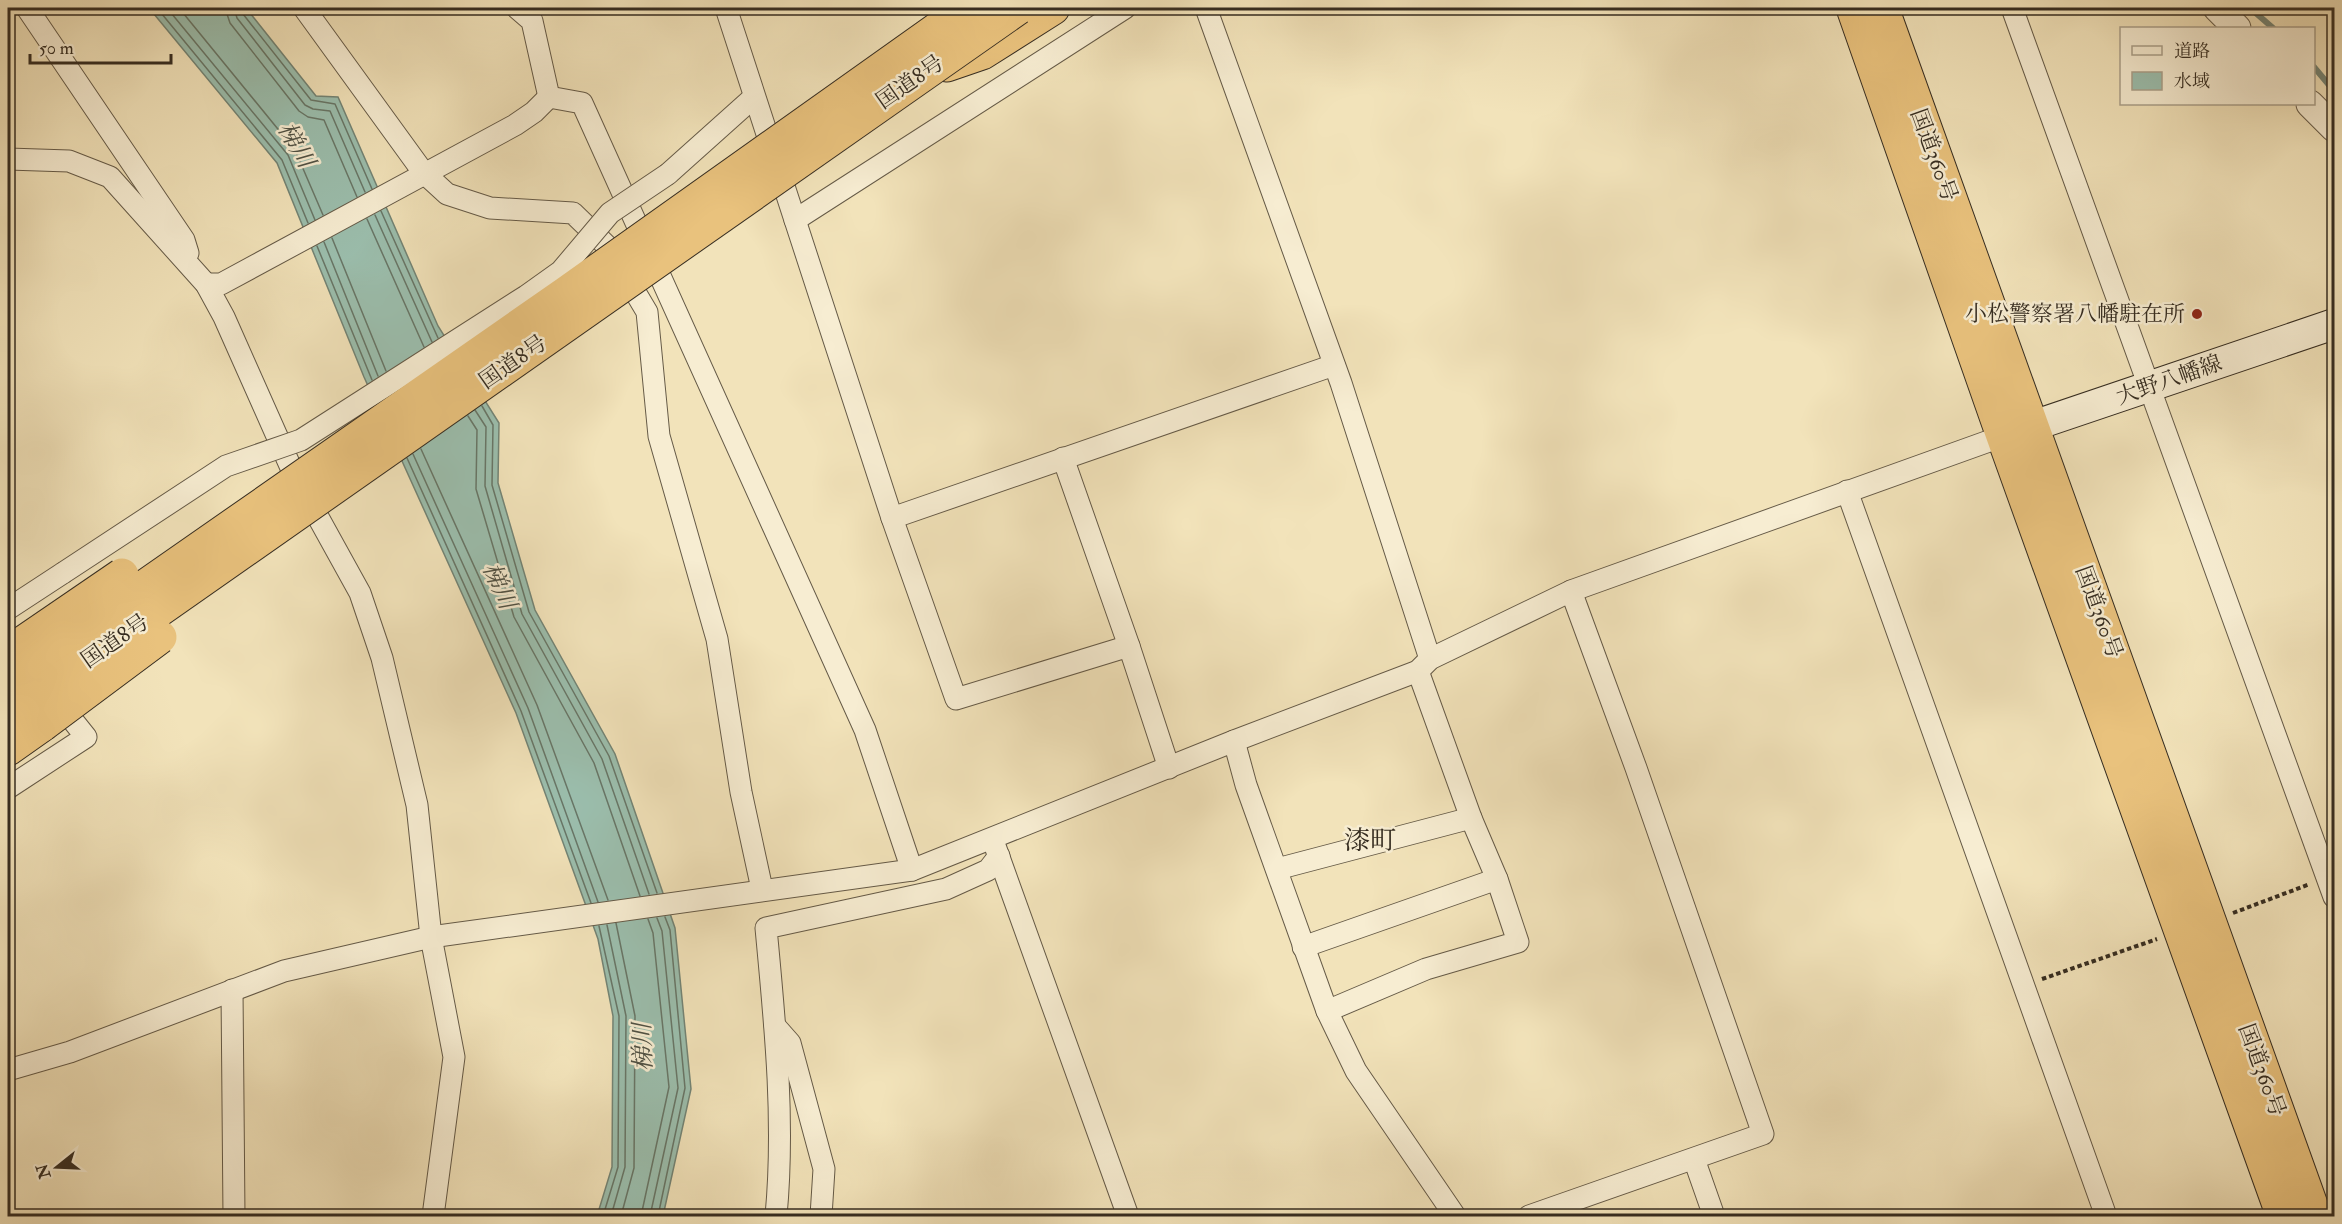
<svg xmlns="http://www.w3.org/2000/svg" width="2342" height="1224" font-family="'IM FELL Double Pica','Noto Serif JP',serif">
  <rect width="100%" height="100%" fill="#f2e3ba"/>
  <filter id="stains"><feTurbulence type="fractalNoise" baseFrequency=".00333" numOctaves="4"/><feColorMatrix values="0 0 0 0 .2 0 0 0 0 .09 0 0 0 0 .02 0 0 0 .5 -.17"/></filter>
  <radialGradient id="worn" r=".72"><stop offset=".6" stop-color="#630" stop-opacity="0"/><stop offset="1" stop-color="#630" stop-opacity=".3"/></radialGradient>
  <polygon fill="#9bbead" stroke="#738475" stroke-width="1.5" points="149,8 246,8 316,96 338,97 438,326 499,423 498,483 535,610 615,754 675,928 691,1089 663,1216 597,1216 612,1167 613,1016 598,939 516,713 364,377 277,163"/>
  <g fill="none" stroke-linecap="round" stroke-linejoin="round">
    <g stroke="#687667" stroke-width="1.5">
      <polyline points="157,8 282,160 308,223"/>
      <polyline points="167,8 288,155 315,220"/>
      <polyline points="179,8 295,150 323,215"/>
      <polyline points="225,8 230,23 299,111 308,117 324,120 357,197"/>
      <polyline points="234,8 237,18 305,105 313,109 330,111 365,192"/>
      <polyline points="242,8 243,14 311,100 335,104 372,189"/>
      <polyline points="381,211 438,338"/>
      <polyline points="375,215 432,342"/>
      <polyline points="367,219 424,347"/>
      <polyline points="332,238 386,371"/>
      <polyline points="324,242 378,376"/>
      <polyline points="317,246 372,380"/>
      <polyline points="482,406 493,425 492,485 529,612 609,756 657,893"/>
      <polyline points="475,410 486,427 485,486 522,614 602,759 649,894"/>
      <polyline points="468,416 477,430 476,489 514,617 594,763 640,896"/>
      <polyline points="421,449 537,705 608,900"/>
      <polyline points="413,454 528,708 598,902"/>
      <polyline points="407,458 521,711 591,903"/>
      <polyline points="616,923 635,1016 634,1168 621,1216"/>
      <polyline points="607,925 626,1016 625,1167 611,1216"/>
      <polyline points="599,926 619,1016 618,1167 603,1216"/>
      <polyline points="641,1216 669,1087 653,933 648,919"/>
      <polyline points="650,1216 678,1088 662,931 657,918"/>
      <polyline points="658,1216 685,1088 670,930 665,917"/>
    </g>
    <g stroke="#738475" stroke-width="6">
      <polyline points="2250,8 2273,28"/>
      <polyline points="2314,67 2334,91"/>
    </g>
    <g stroke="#655a47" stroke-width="23">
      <g id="minor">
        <polyline points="27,8 184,240 188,253"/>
        <polyline points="304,8 423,172 447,194 490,208 573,213 609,248 647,312 659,436 717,639 741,792 762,889"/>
        <polyline points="517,8 532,21 549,97"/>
        <polyline points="726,8 892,518 956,699 1129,646 1169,768"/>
        <polyline points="1206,8 1341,383 1430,659"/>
        <polyline points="2012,8 2334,897"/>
        <polyline points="549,97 582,103 865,730 912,870"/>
        <polyline points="8,159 69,161 110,177 206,284 224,317 292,470 360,593 382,658 417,805 431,937 454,1057 433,1216"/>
        <polyline points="668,174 754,97"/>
        <polyline points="795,220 1125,8"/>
        <polyline points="206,284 221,284 515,125 534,112 549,97"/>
        <polyline points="1063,458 1129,646"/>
        <polyline points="1847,491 2106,1216"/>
        <polyline points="892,518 1334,365"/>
        <polyline points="8,609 63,573"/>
        <polyline points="1234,741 1246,785 1327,1011 1356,1071 1455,1216"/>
        <polyline points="8,788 86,737 70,717"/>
        <polyline points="995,846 1128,1216"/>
        <polyline points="1277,869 1471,818"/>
        <polyline points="1303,947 1497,879"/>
        <polyline points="232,990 234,1216"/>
        <polyline points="1327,1011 1426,969 1518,942 1497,879 1471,818 1418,671"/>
        <polyline points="775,1026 790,1043 824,1169 821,1216"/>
        <polyline points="8,1070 70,1052 284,971 431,937 912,870 1234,741 1418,671 1430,659 1571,591 2003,436"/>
        <polyline points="1694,1159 1714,1216"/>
        <path d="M776,1216C785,1120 775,1024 766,928L946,889L988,870L999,856"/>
        <polyline points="1529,1216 1763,1134 1636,768 1571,591"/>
      </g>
    </g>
    <g stroke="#655a47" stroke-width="29">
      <g id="tertiary">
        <polyline points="2217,8 2237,28"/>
        <polyline points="2310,104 2334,128"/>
      </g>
    </g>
    <g stroke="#362d21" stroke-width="32">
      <polyline id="secondary" points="2009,434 2334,324"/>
    </g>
    <g stroke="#362d21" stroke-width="35">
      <g id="trunk">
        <polyline points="1853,8 2003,436 2283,1216"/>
        <polyline points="1882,8 2315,1216"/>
        <polyline points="947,65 982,53 1053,8"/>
        <polyline points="8,716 28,702"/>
        <polyline points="8,749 42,725"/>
      </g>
    </g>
    <g stroke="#362d21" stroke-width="4" stroke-dasharray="4.5 3" stroke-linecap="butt">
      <polyline points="2233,913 2310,884"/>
      <polyline points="2042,979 2157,939"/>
    </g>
    <use href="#minor" stroke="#f7edd2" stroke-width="21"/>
    <use href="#tertiary" stroke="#f7edd2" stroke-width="27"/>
    <use href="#secondary" stroke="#f7edd2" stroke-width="30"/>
    <use href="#trunk" stroke="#e9c27d" stroke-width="33"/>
    <g stroke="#655a47" stroke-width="23" stroke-linecap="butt">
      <polyline id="minor-bridge" points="63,573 226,466 301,440 526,296 561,271 610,213 668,174"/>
    </g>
    <g stroke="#362d21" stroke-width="35" stroke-linecap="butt">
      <g id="trunk-bridge">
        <polyline points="8,653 122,575"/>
        <polyline points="12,679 566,293 967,8"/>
        <polyline points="28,702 1018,8"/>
        <polyline points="42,725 160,637"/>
      </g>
    </g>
    <use href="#minor-bridge" stroke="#f7edd2" stroke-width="21"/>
    <use href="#trunk-bridge" stroke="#e9c27d" stroke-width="33"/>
  </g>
  <circle fill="#8f2418" stroke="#f7edd2" stroke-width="2" cx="2197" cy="314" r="6"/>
  <g text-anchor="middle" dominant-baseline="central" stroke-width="5" stroke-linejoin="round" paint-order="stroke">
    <g font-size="22" fill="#362d21" stroke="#f7edd2">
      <text transform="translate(910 82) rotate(-35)">国道8号</text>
      <text transform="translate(1934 155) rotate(70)">国道360号</text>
      <text transform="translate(513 362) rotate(-35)">国道8号</text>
      <text transform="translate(2169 380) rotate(-19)">大野八幡線</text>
      <text transform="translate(2099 612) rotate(70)">国道360号</text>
      <text transform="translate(115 641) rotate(-35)">国道8号</text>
      <text transform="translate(2262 1070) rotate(70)">国道360号</text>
    </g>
    <g font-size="22" fill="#362d21" stroke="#f7edd2" text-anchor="end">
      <text x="2185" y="314">小松警察署八幡駐在所</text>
    </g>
    <g font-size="24" font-style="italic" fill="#4f5144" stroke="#f7edd2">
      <text transform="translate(296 145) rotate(60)">梯川</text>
      <text transform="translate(499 586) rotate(66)">梯川</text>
      <text transform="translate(643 1047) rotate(-92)">梯川</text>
    </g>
    <g font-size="26" fill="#362d21" stroke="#f7edd2">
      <text x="1370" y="841">漆町</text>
    </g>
  </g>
  <rect width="2342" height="1224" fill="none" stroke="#f2e3ba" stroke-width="30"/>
  <rect x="9" y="9" width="2324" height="1206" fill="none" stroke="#362d21" stroke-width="3"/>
  <rect x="15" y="15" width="2312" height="1194" fill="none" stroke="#362d21" stroke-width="1.5"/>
  <rect x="2120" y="27" width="195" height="78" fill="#f7edd2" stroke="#aaa08b" stroke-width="1.5"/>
  <rect x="2132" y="46" width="30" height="9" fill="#f7edd2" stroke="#aaa08b" stroke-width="1.5"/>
  <text x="2174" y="57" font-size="18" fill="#362d21">道路</text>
  <rect x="2132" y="72" width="30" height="18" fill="#9bbead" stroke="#aaa08b" stroke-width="1.5"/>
  <text x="2174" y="87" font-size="18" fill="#362d21">水域</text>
  <g transform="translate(57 1167) rotate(252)" stroke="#f7edd2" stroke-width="4.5" paint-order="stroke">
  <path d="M0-4.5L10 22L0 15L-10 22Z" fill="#362d21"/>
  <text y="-9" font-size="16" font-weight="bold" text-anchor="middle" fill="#362d21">N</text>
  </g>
  <path d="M30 54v9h141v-9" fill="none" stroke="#362d21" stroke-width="3"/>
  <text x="39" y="54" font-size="18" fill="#362d21" stroke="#f7edd2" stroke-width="4.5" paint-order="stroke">50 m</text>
  <rect width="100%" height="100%" filter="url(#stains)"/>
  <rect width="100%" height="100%" fill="url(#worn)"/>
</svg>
